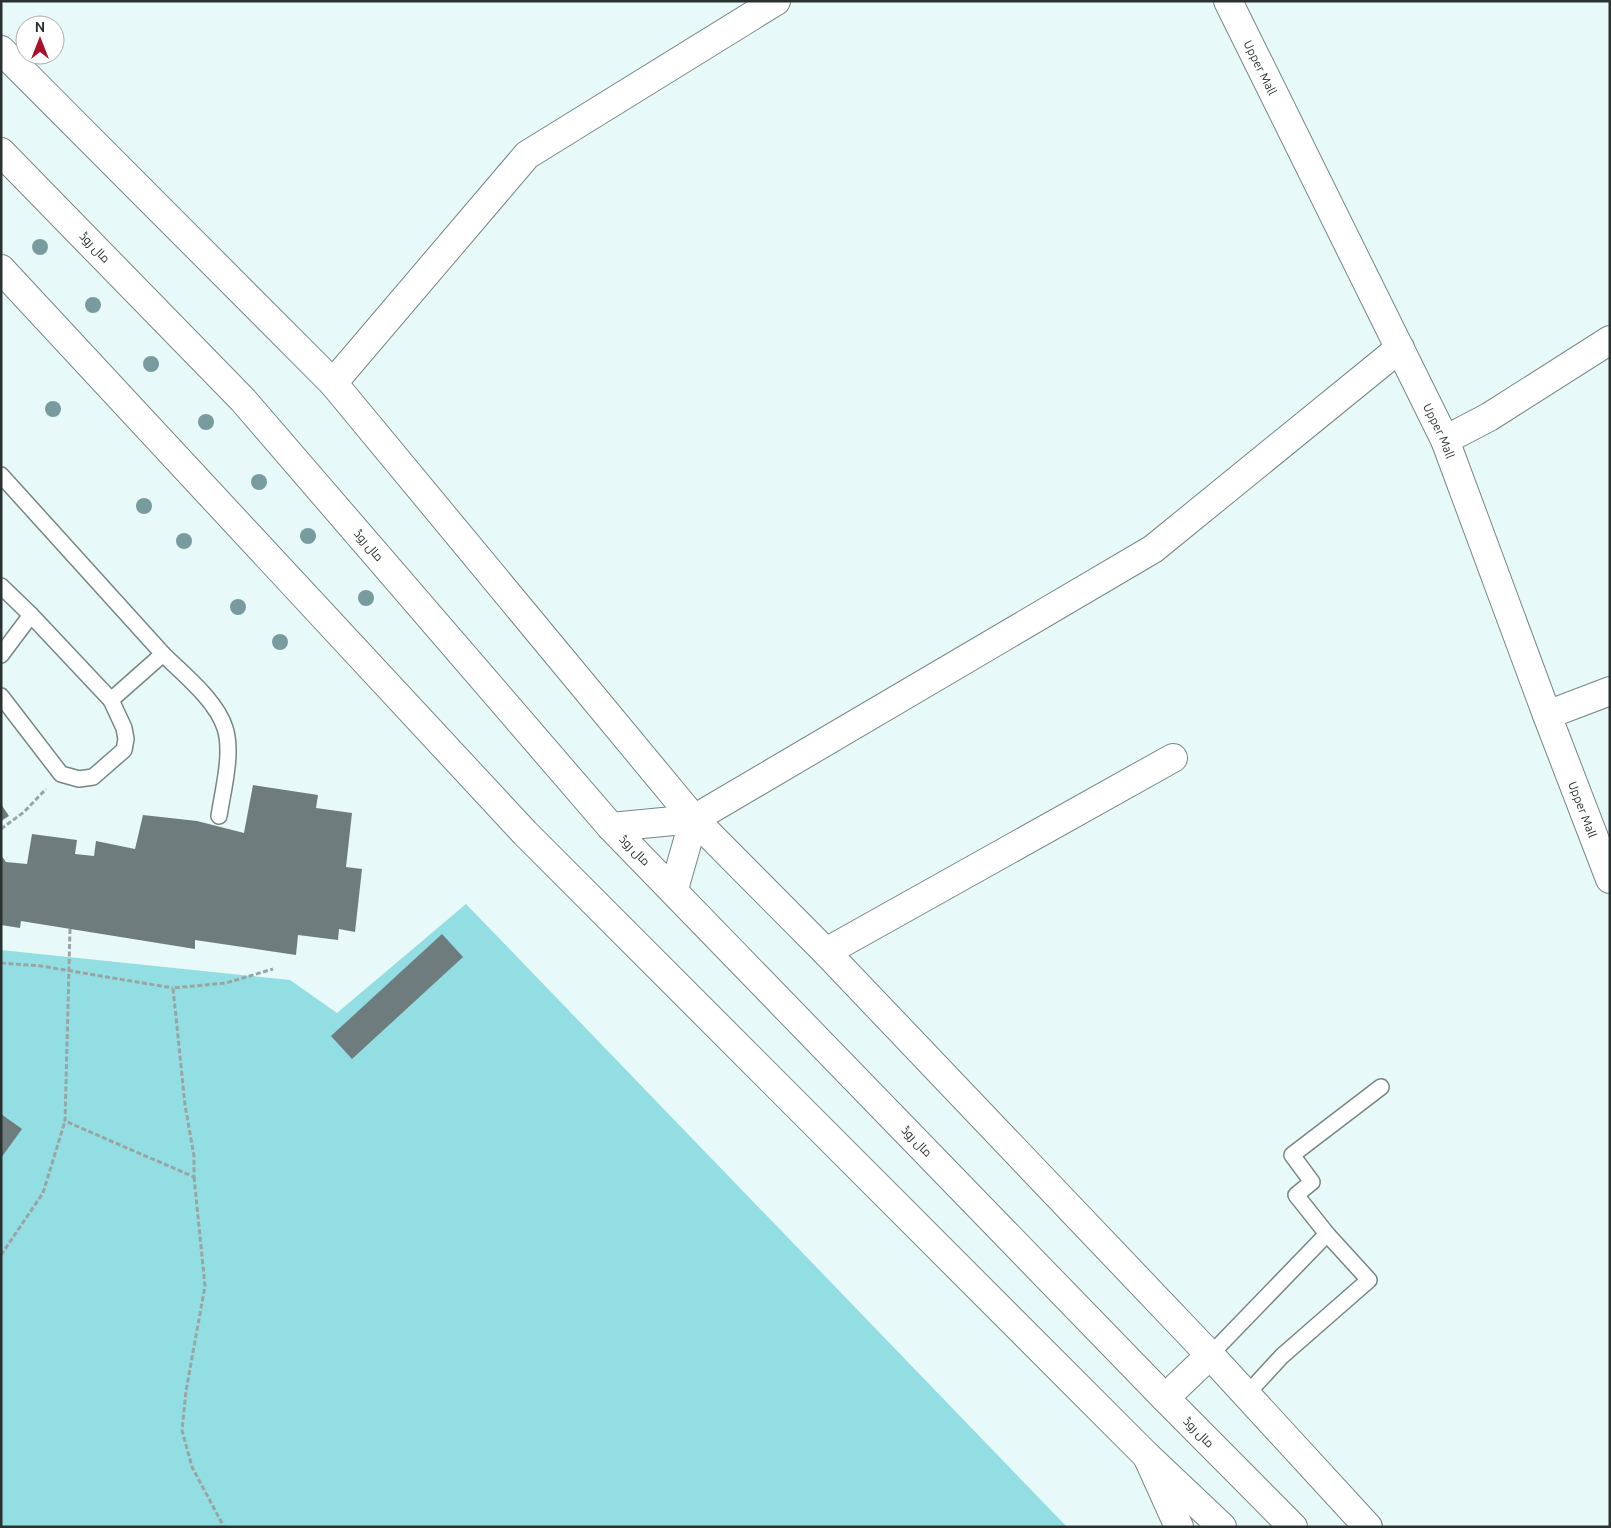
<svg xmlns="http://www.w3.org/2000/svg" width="1611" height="1528" font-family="Ubuntu,Cairo,sans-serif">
  <rect width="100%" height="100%" fill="#e8f9f9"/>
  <polygon fill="#92dee2" points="466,904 1067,1527 1,1527 1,950 290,980 337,1013"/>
  <g fill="#6e7c7d">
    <polygon points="253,785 318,795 316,808 352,813 346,867 362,869 355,932 339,929 338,940 298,935 296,955 195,940 195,949 21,921 20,928 1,925 1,855 6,862 27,864 32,834 77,840 75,854 94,856 96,841 135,849 143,815 197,821 244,833"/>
    <polygon points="1,804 9,816 1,821"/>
    <polygon points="442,934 463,957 352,1059 331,1036"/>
    <polygon points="1,1114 22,1129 1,1158"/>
  </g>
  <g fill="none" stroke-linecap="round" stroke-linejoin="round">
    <g stroke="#778686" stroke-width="18">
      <g id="lane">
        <polyline points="1,475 163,654 111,700 31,615 1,586"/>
        <path d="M163,654C183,674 216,700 225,728C233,753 223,790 219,816"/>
        <polyline points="1,655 31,615"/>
        <polyline points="1,696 61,774 79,779 93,777 124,750 126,739 124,728 111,700"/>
        <polyline points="1327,1234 1296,1195 1312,1182 1292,1155 1381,1087"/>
        <polyline points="1210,1355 1327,1234 1369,1280 1282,1356 1246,1395"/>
      </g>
    </g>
    <g stroke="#778686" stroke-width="30">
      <g id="street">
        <path id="s1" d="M1228,1L1445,440L1547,715L1610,879"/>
        <polyline points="1,50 333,383 694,819 826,952 1210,1355"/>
        <polyline points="333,383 527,155 776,1"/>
        <polyline points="1445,440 1489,417 1610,340"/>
        <polyline points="1547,715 1610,691"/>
        <polyline points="611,827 694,819 1153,549 1400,348"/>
        <polyline points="674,889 694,819"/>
        <polyline points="826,952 1173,758"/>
        <polyline points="1165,1398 1210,1355 1368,1527"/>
        <polyline points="1147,1456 1179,1527"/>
      </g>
    </g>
    <g stroke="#778686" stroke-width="30">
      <g id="secondary">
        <polyline points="1,152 243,400 611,827 1165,1398 1293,1527"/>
        <polyline points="1,269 525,833 1147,1456 1222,1527"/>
      </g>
    </g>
    <g stroke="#99a5a5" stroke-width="3" stroke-dasharray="5 2.5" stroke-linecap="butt">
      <polyline points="1,829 24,812 46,789"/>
      <polyline points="70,929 65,1121 194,1177 194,1156 185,1105 173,988 226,983 273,969"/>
      <polyline points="1,963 41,966 173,988"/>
      <polyline points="194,1177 205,1286 186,1391 182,1430 192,1467 224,1527"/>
      <polyline points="1,1255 43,1193 65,1121"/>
    </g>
    <use href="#lane" stroke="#fff" stroke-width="15"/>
    <use href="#street" stroke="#fff" stroke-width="28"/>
    <use href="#secondary" stroke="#fff" stroke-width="28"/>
  </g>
  <g fill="#789c9e">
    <circle cx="40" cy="247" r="8"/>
    <circle cx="93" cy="305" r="8"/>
    <circle cx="151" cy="364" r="8"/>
    <circle cx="53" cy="409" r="8"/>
    <circle cx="206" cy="422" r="8"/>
    <circle cx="259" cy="482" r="8"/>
    <circle cx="144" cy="506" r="8"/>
    <circle cx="308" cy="536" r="8"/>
    <circle cx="184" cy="541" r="8"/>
    <circle cx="366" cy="598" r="8"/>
    <circle cx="238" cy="607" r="8"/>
    <circle cx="280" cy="642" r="8"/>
  </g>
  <g text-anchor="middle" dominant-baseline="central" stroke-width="4" stroke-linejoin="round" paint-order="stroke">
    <g font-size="12" fill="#2a3131" stroke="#fff">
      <text stroke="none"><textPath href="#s1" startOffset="74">Upper Mall</textPath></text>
      <text transform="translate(95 247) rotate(46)">مال روڈ</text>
      <text stroke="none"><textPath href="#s1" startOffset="479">Upper Mall</textPath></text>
      <text transform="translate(369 545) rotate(49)">مال روڈ</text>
      <text stroke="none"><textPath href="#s1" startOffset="884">Upper Mall</textPath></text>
      <text transform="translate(635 850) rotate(45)">مال روڈ</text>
      <text transform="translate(917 1141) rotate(46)">مال روڈ</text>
      <text transform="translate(1199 1432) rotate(45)">مال روڈ</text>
    </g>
  </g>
  <rect width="1611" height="1528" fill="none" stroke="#2a3131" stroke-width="5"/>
  <g transform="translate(40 40)"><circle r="24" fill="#ffffff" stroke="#aaadad"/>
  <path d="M0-4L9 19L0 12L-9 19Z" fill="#a8102d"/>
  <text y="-8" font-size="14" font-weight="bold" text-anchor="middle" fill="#2a3131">N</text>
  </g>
</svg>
